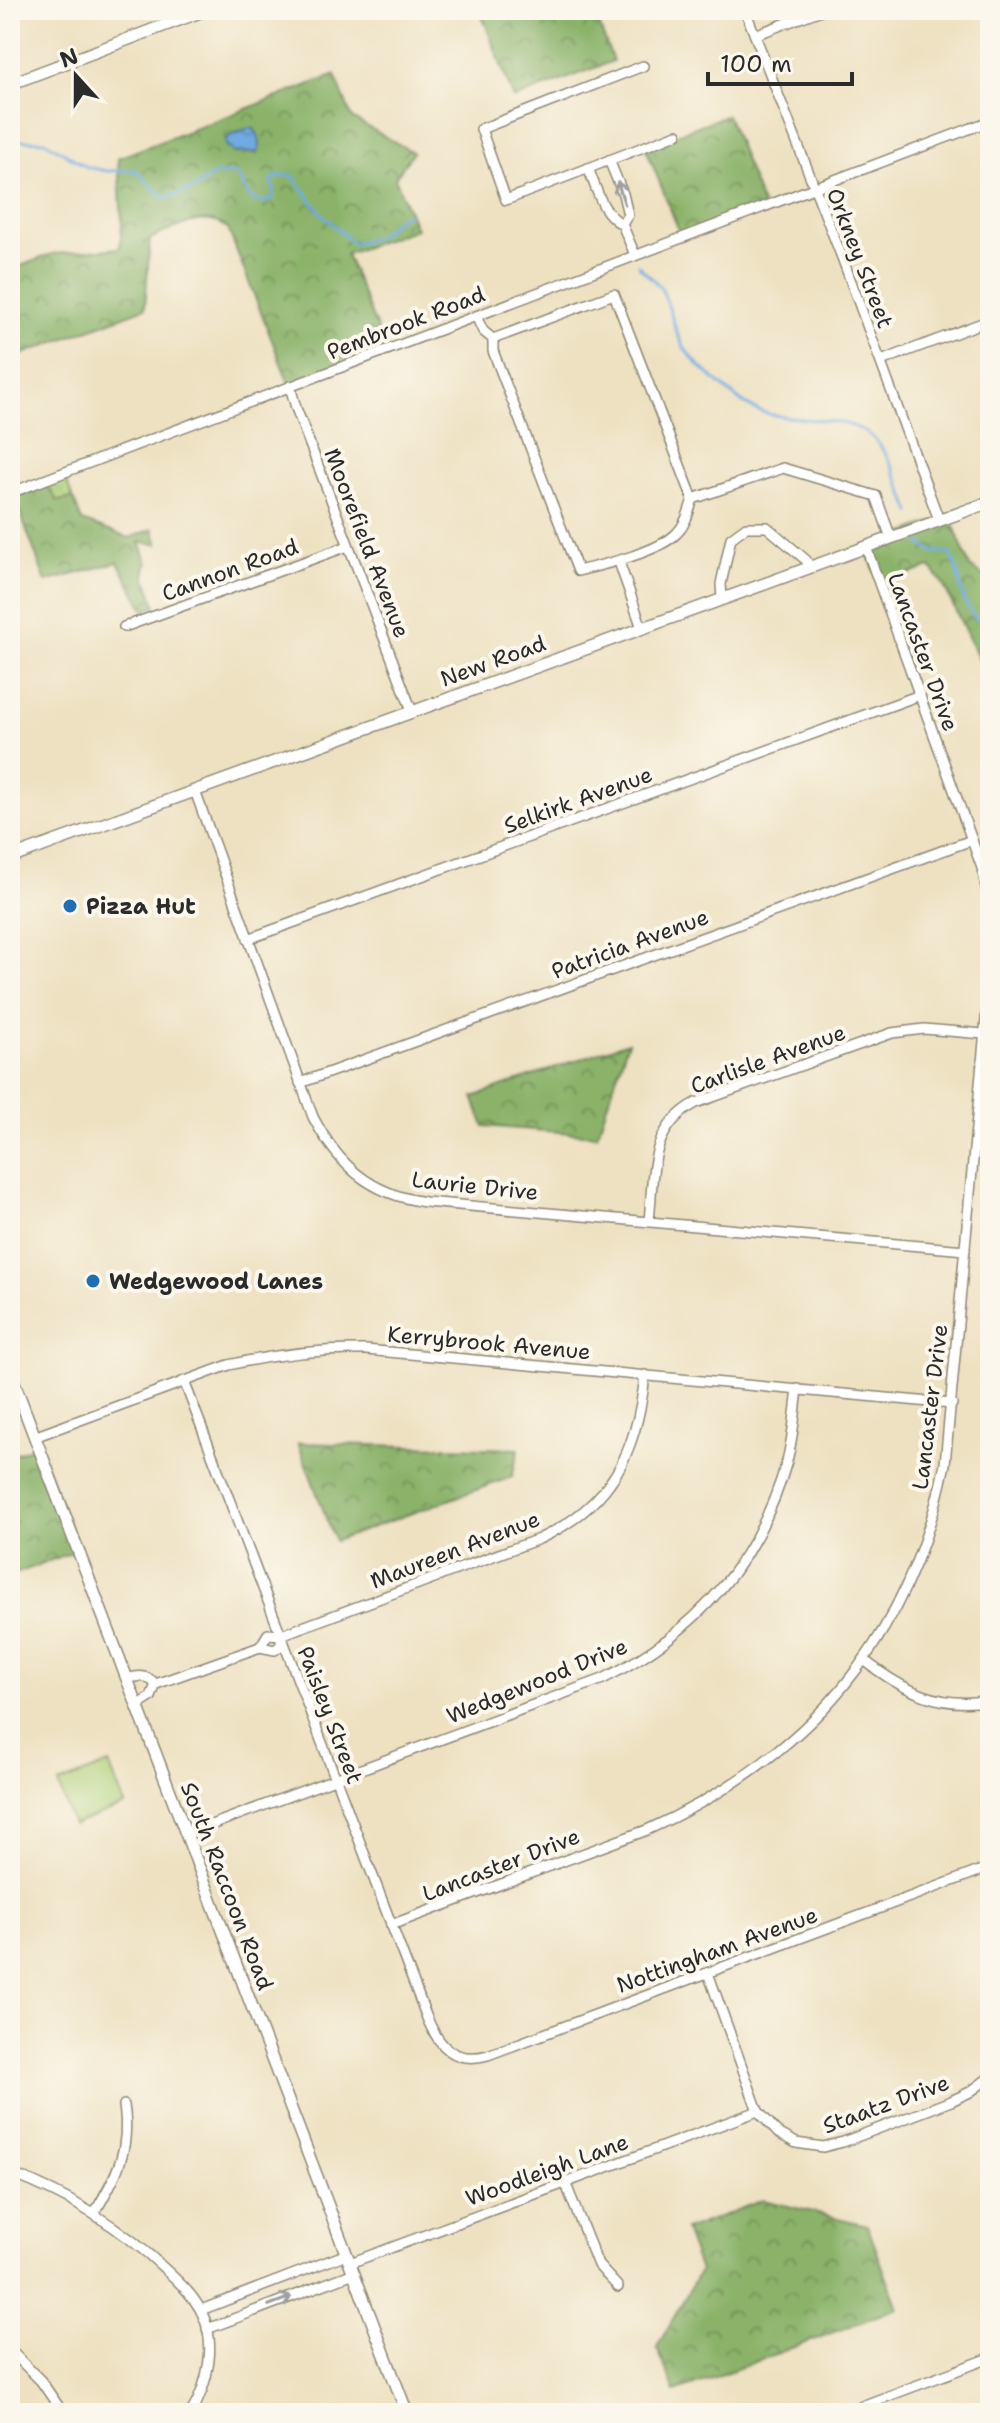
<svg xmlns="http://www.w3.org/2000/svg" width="1000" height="2423" font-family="'Shantell Sans',sans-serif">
  <defs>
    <pattern id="grass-tufts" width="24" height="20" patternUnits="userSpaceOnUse" patternTransform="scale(2)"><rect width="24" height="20" fill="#aed079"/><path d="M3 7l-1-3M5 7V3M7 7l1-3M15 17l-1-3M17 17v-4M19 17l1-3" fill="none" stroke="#96b369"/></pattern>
    <pattern id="forest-crowns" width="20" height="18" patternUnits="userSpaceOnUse" patternTransform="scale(2)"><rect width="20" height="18" fill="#8ab269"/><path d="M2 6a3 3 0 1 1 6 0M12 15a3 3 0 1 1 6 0" fill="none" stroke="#719157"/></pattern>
    <pattern id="water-ripples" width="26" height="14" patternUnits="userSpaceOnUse" patternTransform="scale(2)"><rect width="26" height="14" fill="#6faae0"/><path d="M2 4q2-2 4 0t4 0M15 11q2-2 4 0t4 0" fill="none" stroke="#5b8bb6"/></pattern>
  </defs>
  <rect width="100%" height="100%" fill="#fbf7ec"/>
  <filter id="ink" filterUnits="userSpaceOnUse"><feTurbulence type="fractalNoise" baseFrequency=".0125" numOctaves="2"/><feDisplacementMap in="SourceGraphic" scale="16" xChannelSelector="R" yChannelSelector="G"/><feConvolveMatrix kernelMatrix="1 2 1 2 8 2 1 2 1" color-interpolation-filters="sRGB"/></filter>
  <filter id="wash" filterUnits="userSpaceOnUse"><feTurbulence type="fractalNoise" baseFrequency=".006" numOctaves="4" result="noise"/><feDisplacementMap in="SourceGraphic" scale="32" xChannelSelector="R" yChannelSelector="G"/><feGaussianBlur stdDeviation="1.8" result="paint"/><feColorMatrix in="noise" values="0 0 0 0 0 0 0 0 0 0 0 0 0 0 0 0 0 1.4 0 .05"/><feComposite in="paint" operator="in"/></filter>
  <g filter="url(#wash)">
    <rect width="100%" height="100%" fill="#eee1c1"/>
    <polygon fill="url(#grass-tufts)" stroke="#6c7e52" stroke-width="2" points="64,476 73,498 58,501 46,485"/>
    <g fill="url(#forest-crowns)" stroke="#5a6e4a" stroke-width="2">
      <polygon points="480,10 593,10 613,61 514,99"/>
      <path d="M335,75L352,118L413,152L395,178L416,229L346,254L386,350L290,386L228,229C205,209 174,229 150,239L145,308L10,359V270L52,254L120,248L122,223L118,158Z"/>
      <polygon points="727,115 763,207 682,238 645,146"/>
      <polygon points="46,485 58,501 73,498 82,521 129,538 153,529 158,544 140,542 148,563 145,575 156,606 144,610 118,562 46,582 14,496"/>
      <polygon points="950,516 970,567 990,580 990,678 982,666 942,582 930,567 880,585 866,547"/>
      <polygon points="628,1042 597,1135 484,1126 473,1097"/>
      <polygon points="298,1443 519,1449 512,1477 335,1541"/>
      <polygon points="38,1445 78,1550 10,1576 10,1456"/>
      <polygon points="763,2200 867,2225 898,2308 675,2392 657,2347 700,2271 685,2230"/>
    </g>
    <polygon fill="#aed079" stroke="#6c7e52" stroke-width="2" points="109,1764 125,1805 73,1825 58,1784"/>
    <path fill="url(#water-ripples)" stroke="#4d6a86" stroke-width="2" d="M253,128C260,136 262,143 258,152L234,153L226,145V138L242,130Z"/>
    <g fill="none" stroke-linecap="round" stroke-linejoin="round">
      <g stroke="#6faae0" stroke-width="3">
        <polyline points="10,140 45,141 87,167 107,171 136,170 154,189 167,198 193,189 216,174 237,174 251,199 262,202 273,199 274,189 271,183 277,176 292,175 323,215 354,244 377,237 402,215 408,214"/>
        <path d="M638,265C645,274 658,281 663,292C671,310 674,332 685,349C699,368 720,384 738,399C778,431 836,408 871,436C888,449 903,492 911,512"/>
        <path d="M920,543L932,551L949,553C961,572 958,584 965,602C970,614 981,624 990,632"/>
      </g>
    </g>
  </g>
  <g filter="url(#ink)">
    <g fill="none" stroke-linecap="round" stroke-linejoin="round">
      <g stroke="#8c8676" stroke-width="12">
        <g id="minor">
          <polyline points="745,10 843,260 939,520"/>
          <polyline points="755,35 821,10"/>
          <polyline points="643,66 481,129 506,200 677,134"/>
          <polyline points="609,160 623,194 628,215 622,224"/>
          <path d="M588,168C597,189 601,213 622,224L635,255"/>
          <polyline points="476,316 483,331 493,339"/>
          <polyline points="881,361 990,320"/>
          <polyline points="290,386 296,408 412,711"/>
          <polyline points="10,493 990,121"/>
          <path d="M693,499L614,294L493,339V351L578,571C603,565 659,552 677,533C686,524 689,511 693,499L783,468L876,496L891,538"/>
          <polyline points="866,547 982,868 990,905"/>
          <polyline points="619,562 642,628"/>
          <polyline points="722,599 721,584 731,538 746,527 767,527 806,560 810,567"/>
          <polyline points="124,627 348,546"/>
          <path d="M195,791L313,1117C338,1165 370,1194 425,1202L965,1250"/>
          <polyline points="248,939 920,695"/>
          <polyline points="300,1083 972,840"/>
          <path d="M649,1221C654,1174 648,1129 696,1103L892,1033L924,1029L984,1034"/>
          <path d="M184,1381L427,2018C439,2047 455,2064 488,2055L990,1867"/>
          <path d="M34,1437L229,1365C275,1354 318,1349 366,1350L952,1404"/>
          <polyline points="260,1647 275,1650 281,1645 281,1639"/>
          <path d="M864,1660C902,1690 941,1710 990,1700"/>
          <path d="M127,1679C139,1675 146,1675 156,1684"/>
          <path d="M137,1706L151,1697L156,1684L260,1647L268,1634L281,1635L539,1539C612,1505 637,1452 645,1375"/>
          <path d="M187,1834L603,1679C697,1632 758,1563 787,1461C793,1438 795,1413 798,1389"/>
          <path d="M391,1925L647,1830C810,1756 909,1642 945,1464L990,976"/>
          <polyline points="708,1973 758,2111 778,2133 796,2143 823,2147 843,2142 951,2101 970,2092 990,2077"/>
          <path d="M10,2173C68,2195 121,2227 166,2270C179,2282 194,2296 202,2313C217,2343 208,2385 191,2413"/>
          <polyline points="565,2182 598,2265 618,2287"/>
          <path d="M94,2214C116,2176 131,2151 124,2105"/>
          <polyline points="350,2263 758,2111"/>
          <polyline points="201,2310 347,2254"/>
          <polyline points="207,2329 354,2273"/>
          <polyline points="10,2350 41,2381 63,2413"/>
          <polyline points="843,2413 990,2358"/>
        </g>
      </g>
      <g stroke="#8c8676" stroke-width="14">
        <g id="tertiary">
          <polyline points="10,84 205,10"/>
          <polyline points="10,858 990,502"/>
          <polyline points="10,1372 407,2413"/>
        </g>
      </g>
      <use href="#minor" stroke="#fff" stroke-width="9"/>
      <use href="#tertiary" stroke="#fff" stroke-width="11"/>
    </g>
    <defs><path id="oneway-shaft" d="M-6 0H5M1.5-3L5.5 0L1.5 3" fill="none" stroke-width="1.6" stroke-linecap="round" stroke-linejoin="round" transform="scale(2)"/></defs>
    <g stroke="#a0a0a0">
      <use href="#oneway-shaft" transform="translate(621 193) rotate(-108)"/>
      <use href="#oneway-shaft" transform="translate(280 2301) rotate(-21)"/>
    </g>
  </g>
  <g fill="#1f6fb2" stroke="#fbf7ec" stroke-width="3">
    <circle cx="70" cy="906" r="8"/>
    <circle cx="93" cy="1281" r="8"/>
  </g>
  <g text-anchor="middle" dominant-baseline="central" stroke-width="8" stroke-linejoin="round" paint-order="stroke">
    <g font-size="22" fill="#2b2b2b" stroke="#fbf7ec">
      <text transform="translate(860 258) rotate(69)">Orkney Street</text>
      <text transform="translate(406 323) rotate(-21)">Pembrook Road</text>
      <text transform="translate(367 543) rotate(69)">Moorefield Avenue</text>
      <text transform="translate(230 570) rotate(-20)">Cannon Road</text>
      <text transform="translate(923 652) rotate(70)">Lancaster Drive</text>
      <text transform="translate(493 661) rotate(-20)">New Road</text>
      <text transform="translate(578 800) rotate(-20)">Selkirk Avenue</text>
      <text transform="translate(630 944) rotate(-20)">Patricia Avenue</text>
      <text transform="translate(768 1059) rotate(-20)">Carlisle Avenue</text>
      <text transform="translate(475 1186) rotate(6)">Laurie Drive</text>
      <text transform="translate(489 1343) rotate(5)">Kerrybrook Avenue</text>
      <text transform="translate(930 1407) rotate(-83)">Lancaster Drive</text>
      <text transform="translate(455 1550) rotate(-21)">Maureen Avenue</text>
      <text transform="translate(537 1681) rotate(-22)">Wedgewood Drive</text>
      <text transform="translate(330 1715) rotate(69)">Paisley Street</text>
      <text transform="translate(501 1865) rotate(-21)">Lancaster Drive</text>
      <text transform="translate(227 1886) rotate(69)">South Raccoon Road</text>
      <text transform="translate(717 1950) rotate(-20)">Nottingham Avenue</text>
      <text transform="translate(886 2104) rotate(-20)">Staatz Drive</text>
      <text transform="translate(547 2170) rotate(-20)">Woodleigh Lane</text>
    </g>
    <g font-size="22" font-weight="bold" fill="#2b2b2b" stroke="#fbf7ec" text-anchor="start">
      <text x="86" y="906">Pizza Hut</text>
      <text x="109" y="1281">Wedgewood Lanes</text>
    </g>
  </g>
  <rect width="1000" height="2423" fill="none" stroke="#fbf7ec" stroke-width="40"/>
  <g transform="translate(76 76) rotate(339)" stroke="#fbf7ec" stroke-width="6" paint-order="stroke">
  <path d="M0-6L14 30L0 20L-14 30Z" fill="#2b2b2b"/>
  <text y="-12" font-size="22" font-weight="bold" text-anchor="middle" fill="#2b2b2b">N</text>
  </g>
  <path d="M708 72v12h144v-12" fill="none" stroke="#2b2b2b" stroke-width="4"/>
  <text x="720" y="72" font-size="24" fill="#2b2b2b" stroke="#fbf7ec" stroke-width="6" paint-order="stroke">100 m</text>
</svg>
